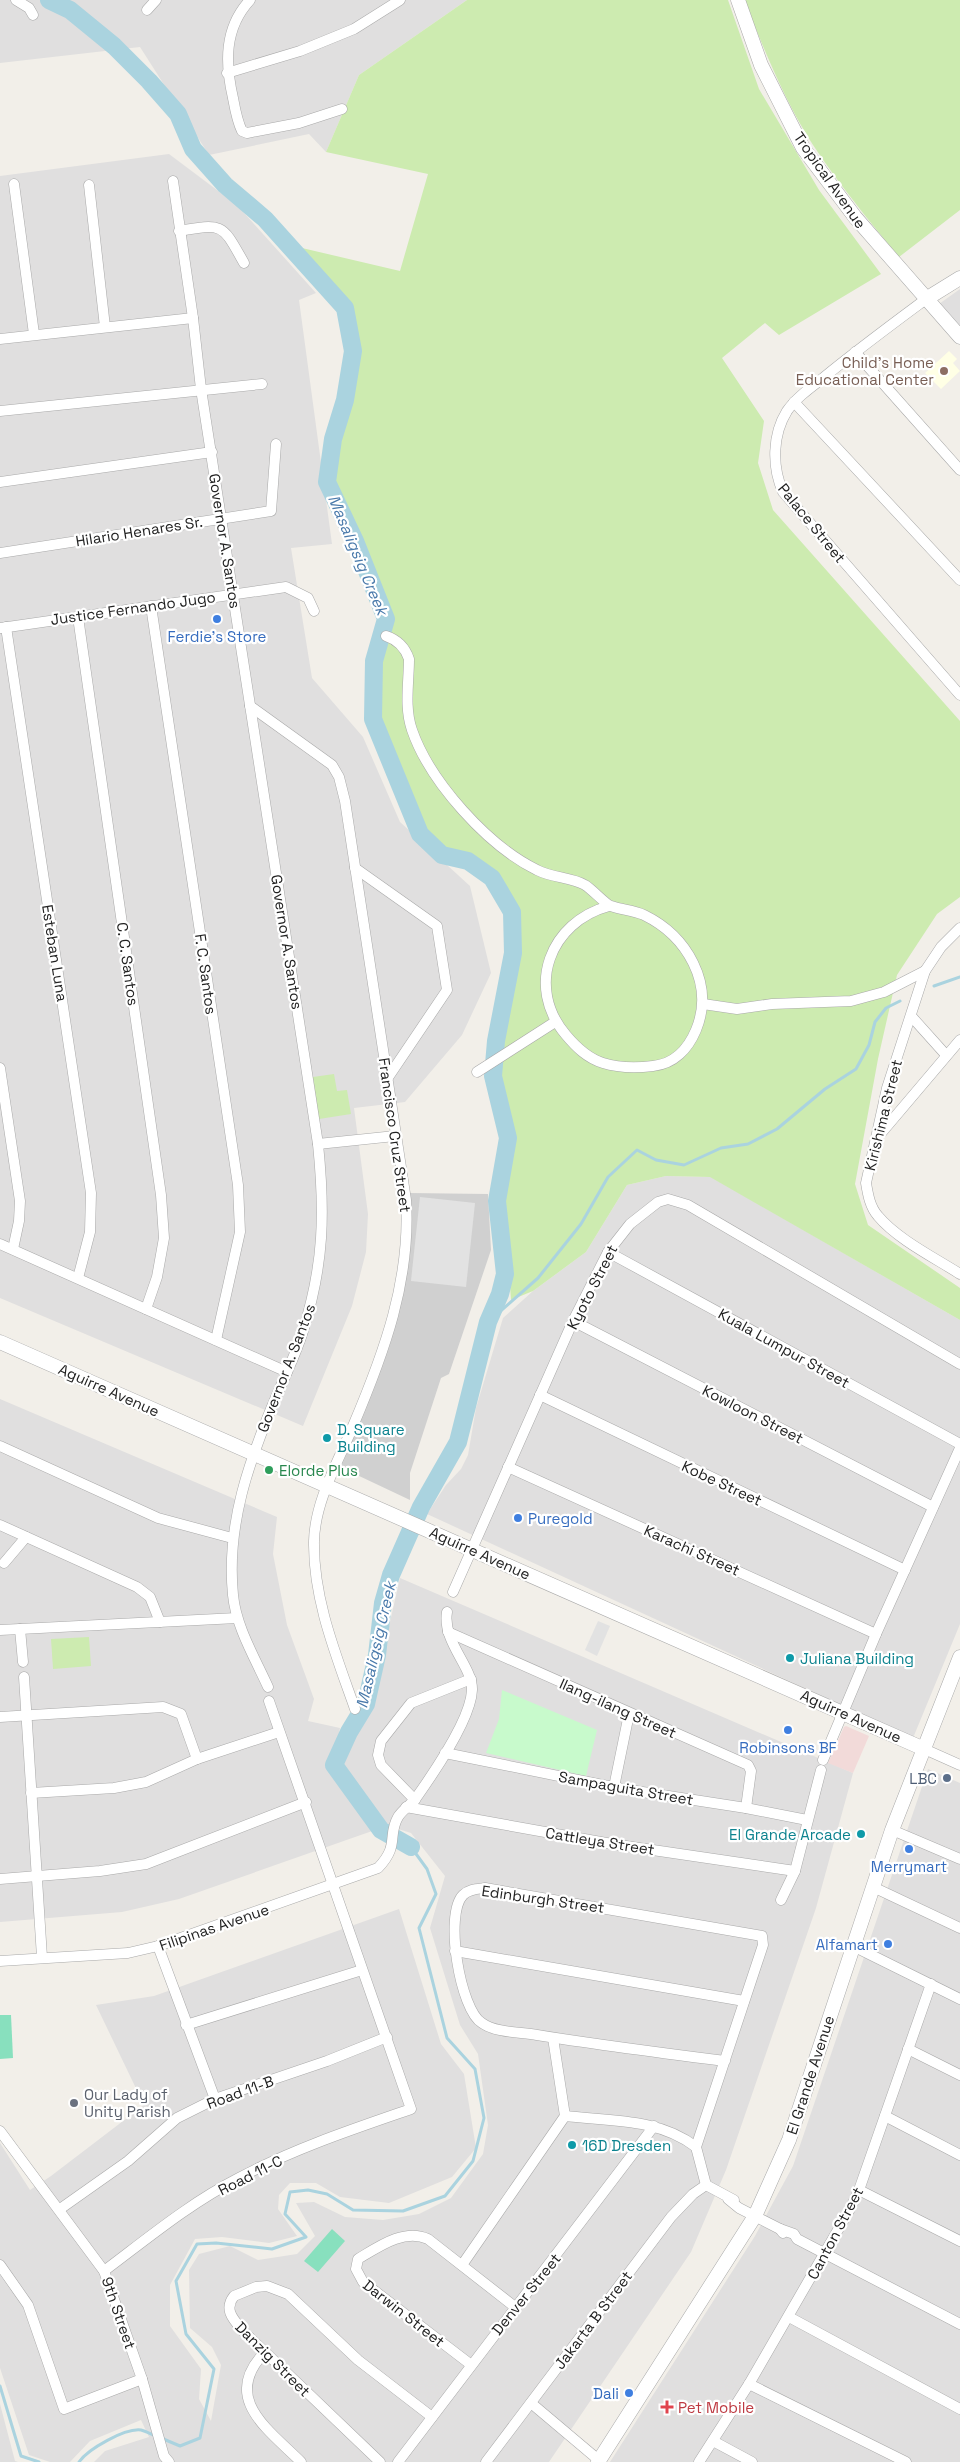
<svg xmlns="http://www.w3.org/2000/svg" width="960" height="2462" font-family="'Space Grotesk',sans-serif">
  <rect width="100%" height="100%" fill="#f2efe9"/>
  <g fill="#e0dfdf">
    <polygon points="0,0 467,0 359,75 326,152 309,134 209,155 140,47 0,63"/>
    <polygon points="169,154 237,205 316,293 299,300 332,544 291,548 312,678 363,737 400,822 470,886 491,973 462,1035 405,1102 354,1108 368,1214 366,1252 352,1306 303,1426 0,1298 0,176"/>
    <polygon points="960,289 960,326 939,304"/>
    <polygon points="666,1176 711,1177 960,1320 960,1624 913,1738 427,1514 446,1485 461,1469 468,1455 476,1408 503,1318 533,1291 586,1252 627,1185"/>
    <polygon points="0,1399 277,1517 273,1554 287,1625 314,1699 308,1721 340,1728 330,1773 375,1830 179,1899 122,1912 0,1922"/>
    <polygon points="400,1578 853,1773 816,1908 726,2170 691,2252 549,2462 94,2462 105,2451 149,2437 141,2420 90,2441 70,2462 50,2462 29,2455 0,2368 0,2143 30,2190 51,2176 144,2105 96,2005 154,1996 399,1909 441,2044 464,2074 476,2148 452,2177 389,2203 340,2197 316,2183 290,2183 279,2195 278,2209 297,2236 269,2243 222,2237 195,2239 170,2285 170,2326 201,2369 199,2399 211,2421 221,2365 212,2347 190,2328 189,2270 199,2254 230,2246 258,2260 297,2254 315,2236 296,2203 314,2202 345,2217 383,2220 419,2214 451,2198 483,2154 488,2125 478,2054 460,2025 430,1928 445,1876 411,1833 379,1823 342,1766 349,1739 372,1701"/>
    <polygon points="928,1769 960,1783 960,2462 610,2462 755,2236 793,2166"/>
    <polygon points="0,2404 15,2461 18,2462 0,2462"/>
  </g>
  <polygon fill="#f2dad9" points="846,1726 869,1736 853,1773 828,1763 844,1727"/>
  <polygon fill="#ffffe5" points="949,351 957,359 953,363 960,371 941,389 925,373"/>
  <polygon fill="#d0d0d0" points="409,1193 488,1194 491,1250 449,1374 441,1378 410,1473 410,1500 338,1466 389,1340"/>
  <g fill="#cdebb0">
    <polygon points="467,0 728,0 759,89 819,190 881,274 779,335 765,323 722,358 764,421 758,463 773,510 960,721 960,897 937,914 897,975 878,1059 855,1184 868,1225 960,1288 960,1320 710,1177 666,1176 627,1185 586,1252 533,1291 511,1300 504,1200 515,1138 493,1076 496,1041 513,953 512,912 492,878 468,861 442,855 420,834 373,719 374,661 386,619 355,541 327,482 333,439 345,400 353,351 345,309 285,244 400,271 428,174 326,152 359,75"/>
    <path d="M744,0H960V210L899,257C869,221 839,184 813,145C784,100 764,49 744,0Z"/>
    <polygon points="334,1074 337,1091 347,1090 351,1114 319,1119 318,1113 315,1113 316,1098 313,1077"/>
    <polygon points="89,1637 91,1666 53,1669 51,1639"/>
  </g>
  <polygon fill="#c8facc" points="502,1690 597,1730 586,1776 486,1753 499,1719"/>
  <g fill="#88e0be">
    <polygon points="0,2015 11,2015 13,2058 0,2059"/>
    <polygon points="332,2229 345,2241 318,2272 304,2261"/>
  </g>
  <g fill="#e2e2e2">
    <polygon points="420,1197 475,1203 466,1287 411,1281"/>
    <polygon points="598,1621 610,1626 597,1656 585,1650"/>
  </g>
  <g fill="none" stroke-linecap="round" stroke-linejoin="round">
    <g stroke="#aad3df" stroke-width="3">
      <polyline points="934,986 960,977"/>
      <polyline points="488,1322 538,1278 581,1224 608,1177 637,1150 656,1160 684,1165 721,1148 748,1144 777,1129 825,1089 856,1069 869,1045 875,1022 886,1008 900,1001"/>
      <polyline points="0,2386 21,2456 39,2462"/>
      <polyline points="161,2438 180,2446 200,2438 214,2369 186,2334 176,2281 197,2244 216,2243 272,2249 306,2237 285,2214 290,2192 308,2190 327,2194 353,2210 403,2211 445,2196 473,2161 484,2118 475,2069 447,2038 419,1928 436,1894 427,1869 411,1847"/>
      <path d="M79,2462C88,2449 125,2428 141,2430C145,2431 151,2434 156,2436"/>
    </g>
    <polyline stroke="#aad3df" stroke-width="18" points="49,0 70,10 114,46 149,81 178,114 193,149 225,185 265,219 345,308 353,351 345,400 333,439 327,482 355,541 386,619 374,661 373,719 420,834 442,855 468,861 492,878 512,912 513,953 496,1041 493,1076 508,1138 497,1201 505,1274 500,1294 488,1322 458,1442 421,1507 391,1575 383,1603 377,1655 366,1704 349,1732 334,1765 381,1830 411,1847"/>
    <g stroke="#a9a9a9" stroke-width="11">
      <g id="minor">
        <polyline points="16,0 29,8 33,15"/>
        <path d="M250,0C224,28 225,63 233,98C235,109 237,121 242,131L247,133L299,123L342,109"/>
        <polyline points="147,10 156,0"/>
        <polyline points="227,73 300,51 354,29 400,0"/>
        <path d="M173,181L193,318L201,389L318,1144C325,1213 324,1264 303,1331C296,1354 285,1376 276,1397C249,1461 226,1525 233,1595C236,1627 255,1658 268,1687"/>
        <polyline points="14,184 34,334"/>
        <polyline points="89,185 105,327"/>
        <path d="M179,231C224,223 222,224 244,263"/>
        <path d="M926,299C891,325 857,350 823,378C810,388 796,398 787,411C772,435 772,467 783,492L960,695"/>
        <polyline points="0,339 193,318"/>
        <polyline points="855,352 960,470"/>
        <polyline points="794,402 960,580"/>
        <polyline points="0,411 262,384"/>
        <polyline points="0,482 212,452"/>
        <polyline points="0,553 271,511 276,444"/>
        <polyline points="151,606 238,1185 240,1232 216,1340"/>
        <polyline points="78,617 161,1195 164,1238 157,1277 146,1309"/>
        <polyline points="6,627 91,1193 90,1232 78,1278"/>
        <polyline points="1,628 286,587 308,598 314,611"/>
        <path d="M386,636C398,640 405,647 409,659C409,682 404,707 412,730C430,782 488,846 537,870C552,878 571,877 585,885C593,890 605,904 611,906C622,910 633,910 644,915C687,936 715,984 696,1030C688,1049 674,1064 653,1066C636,1068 619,1068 603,1063C587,1058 576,1047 566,1035C525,987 550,922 609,906"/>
        <path d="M250,706L332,765L339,777L345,801L406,1200C411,1280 384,1353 353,1426C338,1462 315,1501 314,1541C313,1599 336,1655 355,1709"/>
        <polyline points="355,868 437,926 447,990 387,1079"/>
        <path d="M960,928L941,947L925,971L887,1088L866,1183C868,1195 870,1207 878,1216C897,1239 935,1258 960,1274"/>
        <polyline points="703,1004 737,1009 772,1004 851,1001 884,992 925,971"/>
        <polyline points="911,1016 946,1055"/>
        <polyline points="0,1068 20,1201 19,1221 13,1249"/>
        <polyline points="477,1072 555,1022"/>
        <polyline points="877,1138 960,1040"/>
        <polyline points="318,1144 395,1136"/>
        <polyline points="0,1244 287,1372"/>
        <polyline points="608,1252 960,1444"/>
        <polyline points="573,1321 933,1507"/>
        <polyline points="540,1395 905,1570"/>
        <polyline points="0,1446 158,1518 232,1538"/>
        <polyline points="508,1467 876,1634"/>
        <polyline points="0,1525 137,1587 150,1597 160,1622"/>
        <polyline points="4,1563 26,1537"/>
        <polyline points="453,1592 573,1321 608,1252 630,1224 658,1202 668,1199 688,1205 960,1364"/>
        <polyline points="20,1629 23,1662"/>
        <polyline points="0,1630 237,1618"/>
        <polyline points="448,1632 748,1765 751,1771 746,1808"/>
        <polyline points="24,1677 42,1957"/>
        <polyline points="0,1717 163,1707 181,1714 197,1759"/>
        <polyline points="922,1748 960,1765"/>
        <polyline points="445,1753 623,1789 746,1808 807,1820"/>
        <polyline points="823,1760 876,1634 960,1448"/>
        <polyline points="614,1787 629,1714"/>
        <polyline points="31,1793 114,1788 146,1782 197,1759 279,1732"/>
        <polyline points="415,1800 381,1765 378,1755 381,1741 411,1703 471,1679"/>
        <polyline points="406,1807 612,1844 795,1871"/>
        <polyline points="892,1830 960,1859"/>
        <polyline points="0,1879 100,1871 146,1864 306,1802"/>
        <polyline points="873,1887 960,1928"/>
        <polyline points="781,1900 795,1871 821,1770"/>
        <polyline points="158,1946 215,2099"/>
        <polyline points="853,1946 960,1999"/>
        <polyline points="455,1951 744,2001"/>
        <path d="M0,1961L128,1953L158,1946L378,1868C400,1845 387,1836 398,1817C403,1809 411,1805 416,1798C433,1774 471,1719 472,1690C473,1667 442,1642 447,1612"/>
        <polyline points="186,2025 362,1970"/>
        <polyline points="908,2049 960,2075"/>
        <path d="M565,2116C609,2121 659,2118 696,2147"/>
        <polyline points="885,2116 960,2155"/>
        <polyline points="0,2131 104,2271 142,2379 164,2456 169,2462"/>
        <path d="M706,2185L696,2147L763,1945L762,1936L485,1888C477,1889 469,1889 463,1895C444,1914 460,2010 482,2023C496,2033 520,2032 537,2035C599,2045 662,2053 725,2061"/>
        <polyline points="706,2185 734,2200"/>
        <polyline points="859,2190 960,2241"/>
        <polyline points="728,2199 739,2208 780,2229 783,2233"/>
        <polyline points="60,2209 128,2161 177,2118 215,2099 327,2061 387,2037"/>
        <polyline points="780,2229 794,2234 797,2239 960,2324"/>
        <polyline points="0,2265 28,2305 64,2409 142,2379"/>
        <polyline points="462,2265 565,2116 553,2038"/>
        <path d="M104,2271C148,2238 190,2203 239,2178C293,2149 353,2129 411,2109L269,1701"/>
        <polyline points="789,2317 960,2409"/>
        <path d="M265,2352C220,2398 269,2430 301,2462"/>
        <path d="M470,2364L363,2282L356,2269L358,2259C378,2247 404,2228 428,2239L515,2307"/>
        <polyline points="749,2384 906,2462"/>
        <polyline points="531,2403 601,2462"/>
        <polyline points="713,2441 752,2462"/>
        <path d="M380,2462L243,2331C234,2320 223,2310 234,2296L256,2287L267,2286L288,2294L358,2360L432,2417"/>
        <polyline points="398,2462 654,2126"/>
        <polyline points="486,2462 671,2217 693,2194 706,2185"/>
        <polyline points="699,2462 749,2384 850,2209 859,2190 931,1984"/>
      </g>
    </g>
    <g stroke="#a9a9a9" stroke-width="15">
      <g id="tertiary">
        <polyline points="738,0 761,65 803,148 855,217 960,337"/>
        <polyline points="926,299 960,278"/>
        <polyline points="0,1342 922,1748"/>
        <polyline points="598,2462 755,2216 789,2140 892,1830 960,1657"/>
      </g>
    </g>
    <use href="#minor" stroke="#fff" stroke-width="10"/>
    <use href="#tertiary" stroke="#fff" stroke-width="14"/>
  </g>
  <circle fill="#8d6e63" stroke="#fff" stroke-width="2" cx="944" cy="371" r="5"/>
  <g fill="#3f7fe0" stroke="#fff" stroke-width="2">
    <circle cx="217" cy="619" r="5"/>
    <circle cx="518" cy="1518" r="5"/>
    <circle cx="788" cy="1730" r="5"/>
    <circle cx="909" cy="1849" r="5"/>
    <circle cx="888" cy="1944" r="5"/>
    <circle cx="629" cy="2393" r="5"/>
  </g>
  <g fill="#0f9aa8" stroke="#fff" stroke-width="2">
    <circle cx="327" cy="1438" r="5"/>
    <circle cx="790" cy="1658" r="5"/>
    <circle cx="861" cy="1834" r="5"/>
    <circle cx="572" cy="2145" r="5"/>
  </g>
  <circle fill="#2e9e5b" stroke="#fff" stroke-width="2" cx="269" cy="1470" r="5"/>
  <circle fill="#5c6f8a" stroke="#fff" stroke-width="2" cx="947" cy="1778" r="5"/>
  <circle fill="#6b7280" stroke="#fff" stroke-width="2" cx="74" cy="2103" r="5"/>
  <path fill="#e0444e" stroke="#fff" stroke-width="2" d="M664.5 2399.5h5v5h5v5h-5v5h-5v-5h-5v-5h5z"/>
  <g text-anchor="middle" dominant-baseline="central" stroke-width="4.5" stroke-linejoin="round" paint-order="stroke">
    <g font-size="15" fill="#222" stroke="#fff">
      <text transform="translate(830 180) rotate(55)">Tropical Avenue</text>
      <text transform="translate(812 523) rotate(51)">Palace Street</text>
      <text transform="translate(139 531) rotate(-9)">Hilario Henares Sr.</text>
      <text transform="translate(225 541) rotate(81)">Governor A. Santos</text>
      <text transform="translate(133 608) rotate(-8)">Justice Fernando Jugo</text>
      <text transform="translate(287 942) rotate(81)">Governor A. Santos</text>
      <text transform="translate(55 953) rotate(81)">Esteban Luna</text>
      <text transform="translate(128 964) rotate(82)">C. C. Santos</text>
      <text transform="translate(206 974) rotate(82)">F. C. Santos</text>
      <text transform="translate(883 1115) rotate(-76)">Kirishima Street</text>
      <text transform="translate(395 1135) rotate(82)">Francisco Cruz Street</text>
      <text transform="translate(592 1287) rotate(-63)">Kyoto Street</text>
      <text transform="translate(784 1348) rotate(29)">Kuala Lumpur Street</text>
      <text transform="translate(286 1368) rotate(-69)">Governor A. Santos</text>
      <text transform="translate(109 1390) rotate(24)">Aguirre Avenue</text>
      <text transform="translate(753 1414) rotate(27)">Kowloon Street</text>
      <text transform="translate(722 1483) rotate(25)">Kobe Street</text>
      <text transform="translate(692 1550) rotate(24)">Karachi Street</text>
      <text transform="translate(480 1553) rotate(24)">Aguirre Avenue</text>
      <text transform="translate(618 1708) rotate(24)">Ilang-ilang Street</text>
      <text transform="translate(851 1716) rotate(24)">Aguirre Avenue</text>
      <text transform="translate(626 1788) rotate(10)">Sampaguita Street</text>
      <text transform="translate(600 1841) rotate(9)">Cattleya Street</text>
      <text transform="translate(543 1899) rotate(8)">Edinburgh Street</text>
      <text transform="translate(214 1927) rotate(-19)">Filipinas Avenue</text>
      <text transform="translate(810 2075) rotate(-72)">El Grande Avenue</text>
      <text transform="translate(240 2092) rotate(-20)">Road 11-B</text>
      <text transform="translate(250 2175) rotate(-27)">Road 11-C</text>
      <text transform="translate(835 2233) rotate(-62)">Canton Street</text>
      <text transform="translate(526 2294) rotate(-51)">Denver Street</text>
      <text transform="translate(119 2313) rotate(71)">9th Street</text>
      <text transform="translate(404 2313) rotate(38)">Darwin Street</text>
      <text transform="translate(593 2320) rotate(-53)">Jakarta B Street</text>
      <text transform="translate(273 2359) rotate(45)">Danzig Street</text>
    </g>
    <g font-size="15" fill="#785e54" stroke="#fff" text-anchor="end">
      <text x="934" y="362">Child's Home<tspan x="934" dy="17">Educational Center</tspan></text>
    </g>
    <g font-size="15" fill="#366cbe" stroke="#fff">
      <text x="217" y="636">Ferdie's Store</text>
      <text x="528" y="1518" text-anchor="start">Puregold</text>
      <text x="788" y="1747">Robinsons BF</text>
      <text x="909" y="1866">Merrymart</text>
      <text x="878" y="1944" text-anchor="end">Alfamart</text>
      <text x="619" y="2393" text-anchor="end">Dali</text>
    </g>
    <g font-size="15" fill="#0d838f" stroke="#fff" text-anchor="start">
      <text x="337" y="1429">D. Square<tspan x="337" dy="17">Building</tspan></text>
      <text x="800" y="1658">Juliana Building</text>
      <text x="851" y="1834" text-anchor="end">El Grande Arcade</text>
      <text x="582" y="2145">16D Dresden</text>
    </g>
    <g font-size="15" fill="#27864d" stroke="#fff" text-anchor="start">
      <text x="279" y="1470">Elorde Plus</text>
    </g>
    <g font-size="15" fill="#4e5e75" stroke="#fff" text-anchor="end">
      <text x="937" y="1778">LBC</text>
    </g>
    <g font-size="15" fill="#5b616d" stroke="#fff" text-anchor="start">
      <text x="84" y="2094">Our Lady of<tspan x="84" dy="17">Unity Parish</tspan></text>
    </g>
    <g font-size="15" fill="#be3a42" stroke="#fff" text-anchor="start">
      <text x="678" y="2407">Pet Mobile</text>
    </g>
    <g font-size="16" font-style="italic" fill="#4a7aab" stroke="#fff">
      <text transform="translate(358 555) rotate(67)">Masaligsig Creek</text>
      <text transform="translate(376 1645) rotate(-77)">Masaligsig Creek</text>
    </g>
  </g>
</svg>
